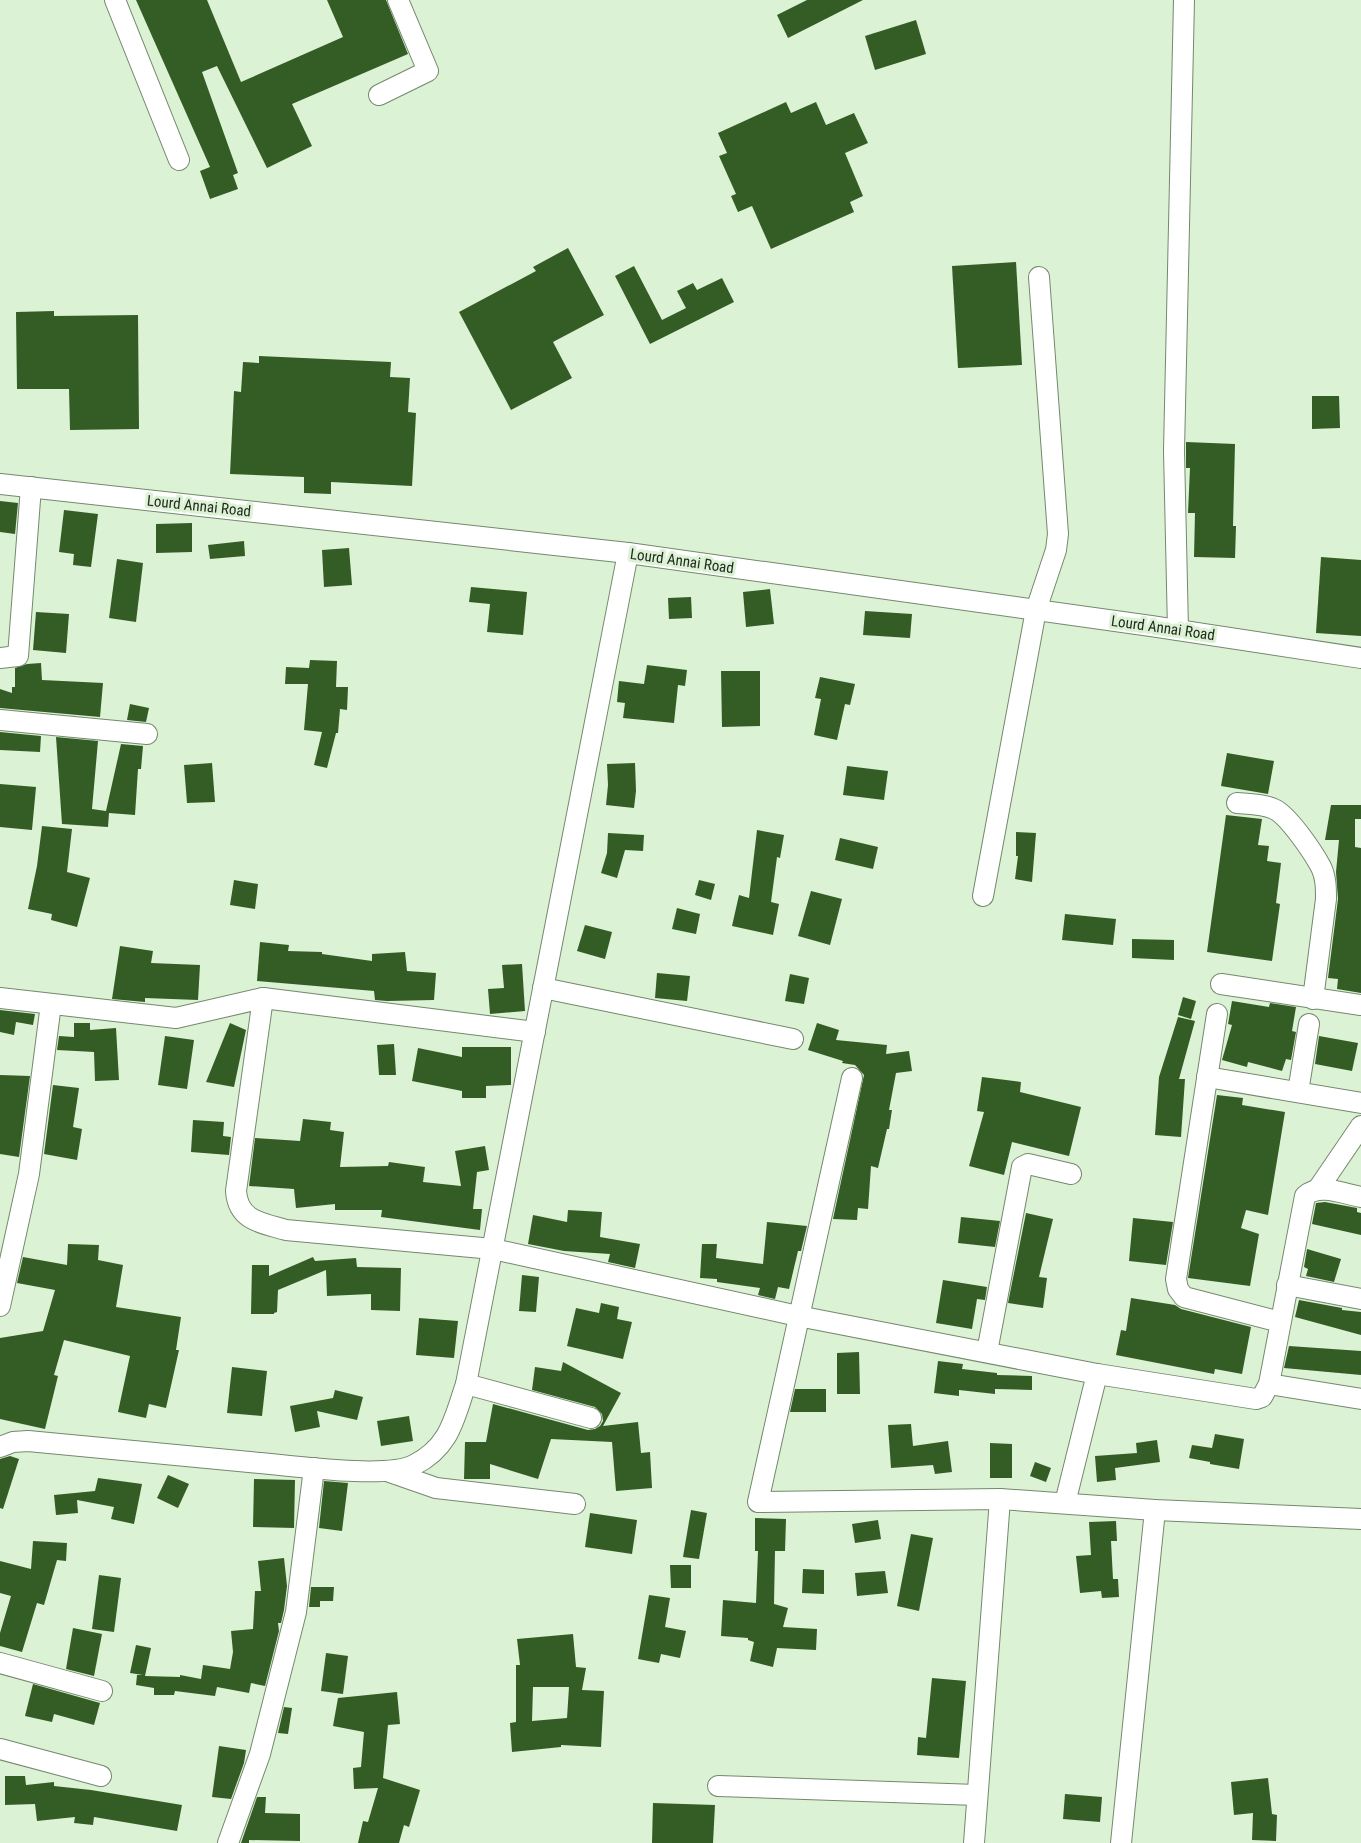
<svg xmlns="http://www.w3.org/2000/svg" width="1361" height="1843" font-family="'Roboto Condensed',sans-serif">
  <rect width="100%" height="100%" fill="#dcf2d5"/>
  <g fill="#335d24" fill-rule="evenodd">
    <polygon points="136,0 207,0 241,82 343,37 327,0 386,0 408,54 292,104 312,146 267,168 217,66 202,72 238,173 233,175 238,189 210,199 200,171 210,167"/>
    <polygon points="807,0 863,0 788,38 777,15"/>
    <polygon points="916,20 926,54 875,70 865,36"/>
    <polygon points="786,102 791,113 816,102 826,125 854,113 868,143 845,153 863,196 850,202 854,212 771,249 752,206 738,212 731,196 736,194 719,156 727,153 718,133"/>
    <polygon points="568,248 604,315 553,342 572,378 511,410 459,312 536,271 533,267"/>
    <polygon points="1016,262 1022,365 958,368 952,266"/>
    <polygon points="634,266 662,320 686,308 677,291 693,283 697,290 722,278 734,302 650,344 615,276"/>
    <polygon points="54,311 54,316 138,315 139,429 70,430 69,389 17,389 16,312"/>
    <polygon points="259,356 391,362 390,377 410,378 408,412 416,413 412,486 331,482 331,494 304,493 304,477 230,474 234,391 241,392 243,362 259,363"/>
    <polygon points="1312,396 1339,396 1340,428 1312,429"/>
    <polygon points="1186,442 1235,444 1233,526 1236,526 1235,558 1194,557 1195,513 1188,513 1190,468 1186,468"/>
    <polygon points="0,501 18,503 15,534 0,532"/>
    <polygon points="64,510 98,514 91,567 73,565 74,554 59,552"/>
    <polygon points="192,523 192,552 156,553 156,524"/>
    <polygon points="244,541 245,556 210,559 208,545"/>
    <polygon points="349,548 352,585 324,587 322,550"/>
    <polygon points="1321,557 1361,560 1361,636 1316,633"/>
    <polygon points="117,559 143,563 136,622 109,618"/>
    <polygon points="471,587 527,592 523,635 487,632 490,604 469,602"/>
    <polygon points="770,589 774,624 746,627 743,592"/>
    <polygon points="691,597 692,618 669,619 668,598"/>
    <polygon points="865,611 912,614 910,638 863,635"/>
    <polygon points="36,612 69,614 66,653 33,650"/>
    <polygon points="310,660 337,661 336,687 348,687 347,710 340,709 338,733 336,733 327,768 314,765 322,732 304,730 308,684 285,684 286,667 309,668"/>
    <polygon points="41,663 42,680 103,683 100,717 0,708 0,689 12,693 12,687 15,687 15,668 27,664"/>
    <polygon points="647,665 687,670 685,686 678,685 674,723 623,718 625,703 617,702 619,681 644,684"/>
    <polygon points="721,671 760,671 760,726 722,727"/>
    <polygon points="820,677 855,684 850,705 845,704 837,740 814,735 821,699 815,698"/>
    <polygon points="130,704 149,708 146,722 127,720"/>
    <polygon points="0,732 41,736 40,752 0,750"/>
    <polygon points="56,737 98,741 92,809 106,811 121,744 143,746 141,769 138,769 135,815 109,813 108,827 62,824"/>
    <polygon points="1227,753 1274,761 1268,794 1221,786"/>
    <polygon points="212,763 215,802 187,803 184,765"/>
    <polygon points="635,763 636,791 634,808 606,805 608,785 607,764"/>
    <polygon points="847,766 888,771 884,800 843,795"/>
    <polygon points="0,784 36,787 32,830 0,827"/>
    <polygon points="1331,805 1361,805 1361,819 1355,819 1355,847 1361,848 1361,993 1337,989 1338,979 1328,978 1338,899 1336,872 1339,840 1325,840"/>
    <polygon points="1226,815 1262,819 1258,845 1269,846 1267,861 1281,863 1276,903 1280,904 1272,961 1207,952"/>
    <polygon points="42,826 72,829 67,872 90,878 77,927 51,920 52,914 28,909 37,866"/>
    <polygon points="757,830 784,835 780,858 777,857 771,902 779,904 773,935 732,926 739,895 749,898"/>
    <polygon points="1016,832 1036,833 1032,882 1015,879 1018,856 1016,856"/>
    <polygon points="608,833 644,835 643,851 625,850 617,878 601,873 607,853"/>
    <polygon points="840,838 878,847 873,869 835,860"/>
    <polygon points="234,880 258,884 255,909 230,905"/>
    <polygon points="699,880 715,884 711,900 695,895"/>
    <polygon points="811,891 842,899 830,945 798,936"/>
    <polygon points="677,908 700,914 696,934 672,929"/>
    <polygon points="1065,914 1116,919 1113,945 1062,940"/>
    <polygon points="585,925 612,932 605,959 577,951"/>
    <polygon points="1132,939 1174,940 1174,960 1132,958"/>
    <polygon points="260,942 289,945 288,951 322,952 322,954 372,961 372,954 405,952 407,971 436,973 434,1000 387,1001 375,1000 374,991 257,981"/>
    <polygon points="120,946 153,951 151,963 200,965 198,1000 145,998 145,1002 112,999"/>
    <polygon points="522,964 525,1011 490,1014 488,989 504,988 502,965"/>
    <polygon points="657,973 690,976 687,1001 655,998"/>
    <polygon points="790,974 809,978 804,1004 785,1001"/>
    <polygon points="1183,997 1196,1001 1191,1019 1178,1015"/>
    <polygon points="1232,1001 1269,1007 1270,1003 1296,1007 1292,1031 1296,1032 1291,1060 1286,1059 1282,1071 1248,1062 1247,1067 1222,1060 1232,1025 1228,1024"/>
    <polygon points="0,1010 35,1014 33,1025 16,1022 14,1035 0,1032"/>
    <polygon points="1178,1017 1195,1021 1179,1079 1185,1079 1181,1137 1155,1135 1159,1077"/>
    <polygon points="74,1023 90,1023 90,1030 116,1028 119,1080 95,1081 94,1052 57,1050 59,1036 74,1037"/>
    <polygon points="230,1023 246,1030 234,1087 206,1082"/>
    <polygon points="817,1023 839,1030 836,1040 887,1045 886,1054 909,1051 912,1071 896,1073 889,1110 892,1110 889,1129 887,1129 878,1168 871,1166 868,1209 858,1208 857,1220 833,1219 864,1075 855,1065 842,1063 843,1061 808,1050"/>
    <polygon points="165,1036 194,1040 187,1089 158,1085"/>
    <polygon points="1319,1036 1358,1043 1352,1071 1315,1064"/>
    <polygon points="394,1044 396,1075 379,1075 377,1045"/>
    <polygon points="462,1047 511,1047 511,1085 486,1086 486,1098 462,1098 462,1091 412,1081 418,1048 462,1057"/>
    <polygon points="0,1075 30,1076 19,1157 0,1154"/>
    <polygon points="982,1077 1021,1082 1020,1092 1081,1107 1069,1156 1012,1142 1004,1175 969,1166 984,1112 977,1111"/>
    <polygon points="53,1085 79,1088 73,1127 82,1129 77,1160 44,1154"/>
    <polygon points="1217,1095 1243,1098 1242,1105 1285,1112 1268,1215 1246,1210 1241,1228 1259,1234 1250,1286 1188,1278"/>
    <polygon points="303,1119 331,1122 330,1130 344,1132 340,1167 388,1166 389,1162 425,1167 423,1182 461,1186 455,1151 485,1146 489,1170 477,1172 473,1209 482,1209 480,1230 381,1217 382,1210 335,1210 335,1204 296,1208 294,1189 249,1186 255,1138 300,1141"/>
    <polygon points="193,1120 224,1122 223,1136 231,1137 229,1155 191,1152"/>
    <polygon points="1325,1202 1357,1208 1357,1212 1361,1213 1361,1235 1312,1224 1316,1203"/>
    <polygon points="568,1210 602,1212 600,1237 640,1244 635,1268 608,1262 610,1254 564,1251 528,1244 533,1215 567,1222"/>
    <polygon points="1026,1213 1053,1219 1039,1277 1047,1278 1043,1308 1008,1303"/>
    <polygon points="961,1217 1000,1221 995,1247 958,1243"/>
    <polygon points="1133,1218 1173,1222 1166,1265 1129,1261"/>
    <polygon points="767,1222 807,1226 801,1251 798,1251 789,1289 778,1287 775,1299 758,1295 760,1288 717,1282 717,1279 700,1278 702,1244 717,1244 716,1258 763,1264"/>
    <polygon points="68,1244 99,1245 98,1260 123,1265 116,1307 181,1317 176,1350 179,1350 166,1408 149,1404 146,1418 118,1412 130,1356 64,1340 54,1375 58,1376 45,1429 0,1419 0,1338 43,1331 55,1290 17,1283 23,1257 67,1265"/>
    <polygon points="1307,1249 1341,1259 1334,1282 1306,1276 1308,1269 1304,1267"/>
    <polygon points="313,1257 315,1261 356,1258 357,1267 401,1268 400,1311 371,1310 371,1294 327,1296 326,1270 278,1290 277,1312 274,1313 274,1314 251,1314 252,1265 269,1265 269,1276"/>
    <polygon points="522,1275 539,1277 536,1312 519,1311"/>
    <polygon points="943,1280 987,1287 985,1300 977,1299 972,1329 936,1323"/>
    <polygon points="1131,1298 1175,1305 1181,1309 1251,1327 1242,1374 1215,1369 1214,1374 1116,1355 1121,1330 1126,1331"/>
    <polygon points="1299,1300 1342,1308 1342,1310 1361,1312 1361,1335 1295,1317"/>
    <polygon points="601,1303 619,1307 617,1319 632,1322 623,1359 567,1346 576,1308 599,1313"/>
    <polygon points="419,1318 458,1321 454,1358 416,1355"/>
    <polygon points="1289,1346 1361,1351 1361,1375 1284,1368"/>
    <polygon points="859,1352 860,1394 837,1394 837,1353"/>
    <polygon points="938,1361 963,1364 962,1369 997,1373 997,1375 1032,1376 1032,1390 995,1389 995,1394 959,1390 959,1396 934,1393"/>
    <polygon points="563,1362 621,1393 603,1426 638,1422 641,1453 650,1452 652,1488 616,1491 612,1442 551,1439 538,1479 490,1464 490,1479 464,1479 465,1442 486,1442 493,1404 588,1430 595,1429 600,1426 603,1421 602,1414 595,1407 532,1390 535,1367 561,1371"/>
    <polygon points="232,1367 267,1371 262,1416 227,1413"/>
    <polygon points="795,1389 826,1389 826,1412 790,1412"/>
    <polygon points="335,1390 363,1397 357,1420 317,1411 320,1427 295,1432 290,1406 333,1398"/>
    <polygon points="409,1416 413,1441 381,1446 377,1421"/>
    <polygon points="911,1424 913,1446 948,1441 952,1472 935,1474 933,1465 891,1468 888,1425"/>
    <polygon points="1215,1434 1244,1439 1239,1469 1210,1464 1210,1462 1189,1458 1192,1445 1212,1448"/>
    <polygon points="1157,1440 1160,1462 1115,1468 1116,1480 1097,1482 1095,1456 1137,1453 1136,1443"/>
    <polygon points="990,1443 1012,1444 1012,1478 990,1478"/>
    <polygon points="10,1456 19,1459 3,1509 0,1508 0,1459"/>
    <polygon points="1035,1462 1051,1468 1046,1482 1030,1476"/>
    <polygon points="168,1475 189,1484 178,1508 157,1498"/>
    <polygon points="98,1478 142,1484 134,1524 111,1519 114,1507 77,1500 78,1513 56,1515 54,1495 95,1491"/>
    <polygon points="254,1479 295,1480 294,1528 253,1527"/>
    <polygon points="324,1481 348,1483 342,1531 319,1528"/>
    <polygon points="691,1510 707,1513 699,1559 683,1557"/>
    <polygon points="590,1513 637,1520 632,1554 585,1547"/>
    <polygon points="755,1518 786,1519 785,1551 775,1551 774,1604 788,1608 783,1627 817,1629 816,1650 777,1648 773,1667 750,1661 754,1642 748,1640 748,1638 721,1636 723,1600 756,1603 758,1551 755,1551"/>
    <polygon points="878,1520 881,1539 855,1543 852,1524"/>
    <polygon points="1116,1521 1117,1541 1111,1541 1113,1579 1118,1579 1119,1597 1102,1598 1101,1591 1080,1593 1076,1556 1091,1555 1089,1522"/>
    <polygon points="911,1534 933,1538 919,1611 897,1606"/>
    <polygon points="33,1541 67,1543 66,1561 57,1560 44,1605 37,1603 22,1652 0,1646 0,1633 11,1596 0,1593 0,1561 31,1569"/>
    <polygon points="284,1558 287,1586 284,1610 281,1623 278,1623 279,1631 265,1686 251,1683 249,1693 217,1687 215,1696 175,1691 174,1695 154,1695 154,1688 136,1685 137,1675 143,1675 130,1673 136,1645 151,1648 145,1676 180,1677 180,1675 201,1679 203,1665 230,1669 233,1652 231,1631 253,1629 255,1591 261,1591 258,1561"/>
    <polygon points="670,1565 691,1565 691,1588 671,1588"/>
    <polygon points="803,1569 824,1570 824,1594 802,1593"/>
    <polygon points="885,1571 888,1593 857,1596 855,1573"/>
    <polygon points="99,1575 121,1578 114,1632 92,1629"/>
    <polygon points="311,1587 334,1587 333,1601 320,1601 320,1607 309,1607"/>
    <polygon points="649,1595 670,1598 665,1627 686,1631 680,1658 661,1654 659,1663 638,1659"/>
    <polygon points="73,1628 102,1634 94,1676 66,1669"/>
    <path d="M573,1634L576,1667L586,1668L582,1690L604,1691L601,1747L561,1745V1747L512,1752L510,1723L516,1722V1665H520L517,1639ZM533,1687H569L567,1718L532,1721Z"/>
    <polygon points="326,1653 348,1656 343,1694 321,1691"/>
    <polygon points="932,1678 966,1681 959,1758 917,1755 918,1737 926,1738"/>
    <polygon points="33,1684 100,1703 94,1725 54,1714 52,1722 25,1716"/>
    <polygon points="397,1692 400,1724 388,1725 383,1778 420,1790 409,1827 404,1825 399,1843 358,1843 363,1821 368,1822 378,1788 354,1789 353,1768 361,1767 364,1732 333,1726 338,1698"/>
    <polygon points="284,1707 292,1708 288,1734 278,1733"/>
    <polygon points="219,1746 246,1750 244,1763 231,1799 212,1797"/>
    <polygon points="5,1776 25,1776 26,1785 54,1782 54,1786 91,1790 182,1805 177,1831 94,1817 93,1825 74,1823 75,1817 37,1821 35,1804 5,1805"/>
    <polygon points="1268,1778 1272,1814 1277,1815 1276,1841 1252,1840 1253,1813 1234,1815 1231,1782"/>
    <polygon points="1065,1794 1102,1797 1100,1822 1063,1819"/>
    <polygon points="257,1797 266,1797 265,1813 300,1814 300,1841 249,1840 249,1843 241,1843"/>
    <polygon points="653,1803 715,1805 713,1843 652,1843"/>
  </g>
  <g fill="none" stroke-linecap="round" stroke-linejoin="round">
    <g stroke="#74886d" stroke-width="22">
      <g id="minor">
        <polyline points="115,0 179,160"/>
        <polyline points="379,95 428,71 398,0"/>
        <polyline points="0,484 628,553 1151,626 1361,658"/>
        <polyline points="1178,630 1174,451 1184,0"/>
        <polyline points="0,658 18,656 31,487"/>
        <polyline points="0,720 147,734"/>
        <path d="M1237,803C1248,804 1264,804 1274,809C1288,815 1313,852 1321,867C1326,877 1326,888 1326,899L1313,999"/>
        <polyline points="983,896 1036,610 1056,550 1058,534 1039,277"/>
        <polyline points="1221,984 1361,1005"/>
        <polyline points="543,988 793,1039"/>
        <polyline points="0,998 176,1018 263,998 535,1032"/>
        <path d="M263,998L236,1191C238,1221 262,1223 286,1230L493,1249L798,1316L1097,1374L1256,1399L1262,1397L1269,1384L1305,1196C1319,1183 1344,1194 1361,1197"/>
        <polyline points="1217,1014 1176,1279 1178,1289 1184,1297 1280,1322"/>
        <polyline points="1207,1077 1361,1103"/>
        <polyline points="852,1078 758,1502 1000,1499 1155,1510 1361,1519"/>
        <polyline points="1298,1092 1309,1024"/>
        <polyline points="1318,1189 1361,1126"/>
        <polyline points="1287,1285 1361,1299"/>
        <polyline points="0,1306 29,1174 51,1004"/>
        <polyline points="987,1352 1022,1167 1028,1164 1071,1174"/>
        <polyline points="466,1384 591,1418"/>
        <polyline points="1269,1384 1361,1399"/>
        <path d="M0,1447L13,1442L28,1441C105,1448 183,1456 260,1463C294,1466 387,1479 414,1465C450,1447 454,1419 466,1384L628,553"/>
        <polyline points="390,1472 436,1488 575,1504"/>
        <polyline points="1065,1503 1097,1374"/>
        <polyline points="0,1663 102,1691"/>
        <polyline points="0,1749 101,1776"/>
        <polyline points="718,1786 977,1795"/>
        <polyline points="228,1843 260,1754 296,1612 314,1468"/>
        <polyline points="974,1843 1000,1499"/>
        <polyline points="1121,1843 1155,1510"/>
      </g>
    </g>
    <use href="#minor" stroke="#fff" stroke-width="20"/>
  </g>
  <g text-anchor="middle" dominant-baseline="central" stroke-width="6" stroke-linejoin="round" paint-order="stroke">
    <g font-size="15" fill="#232b20" stroke="#dcf2d5">
      <text transform="translate(199 506) rotate(6)">Lourd Annai Road</text>
      <text transform="translate(682 561) rotate(8)">Lourd Annai Road</text>
      <text transform="translate(1163 628) rotate(8)">Lourd Annai Road</text>
    </g>
  </g>
</svg>
